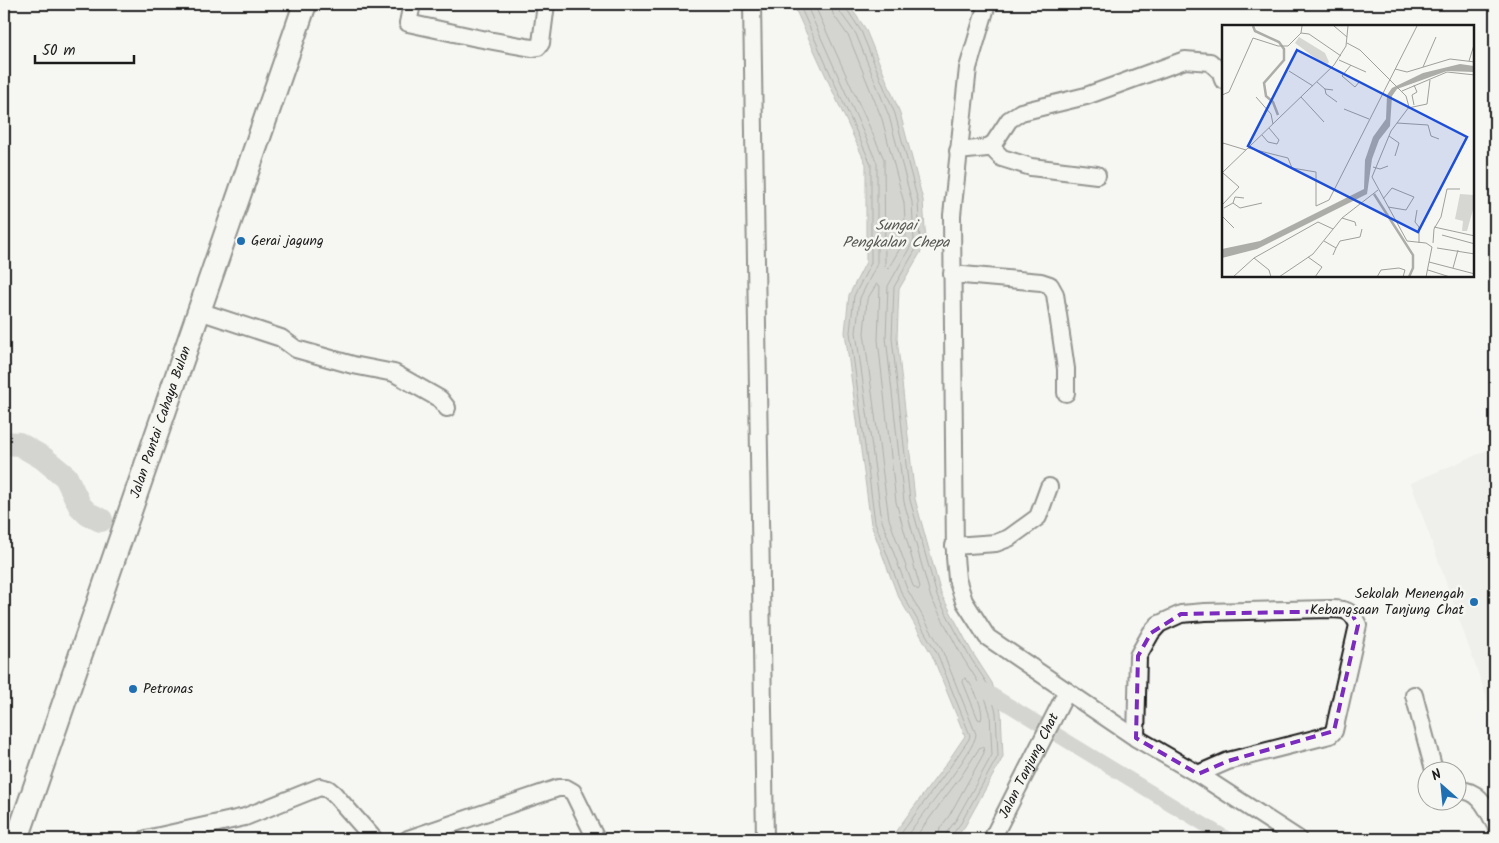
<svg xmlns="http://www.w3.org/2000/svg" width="1499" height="843" font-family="Kalam,sans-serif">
  <rect width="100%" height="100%" fill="#f6f6f2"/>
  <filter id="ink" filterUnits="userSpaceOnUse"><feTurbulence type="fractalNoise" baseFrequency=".02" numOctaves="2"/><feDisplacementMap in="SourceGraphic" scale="10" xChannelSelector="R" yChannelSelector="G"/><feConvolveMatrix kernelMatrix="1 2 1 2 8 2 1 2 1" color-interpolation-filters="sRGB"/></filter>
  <g filter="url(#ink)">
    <polygon fill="#e6e6e2" points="1495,447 1495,721 1411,483"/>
    <polygon fill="#acaca9" stroke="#727271" points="793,4 848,4 865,28 900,113 923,200 926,243 899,289 897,338 915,499 941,594 972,652 992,683 1001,711 1003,757 965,826 955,839 890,839 946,764 965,736 932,655 897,594 871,524 845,332 849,295 866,262 866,164"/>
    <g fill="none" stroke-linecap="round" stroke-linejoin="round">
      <g stroke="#565654" stroke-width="1">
        <polyline points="799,4 871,164 871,263 854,296 850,332 875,522 901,592 937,653 970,735 969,739 950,767 897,839"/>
        <path d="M806,4L877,163V264L860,298L856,332L882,521L907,589L942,650L976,734C976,750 917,822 904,839"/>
        <polyline points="814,4 884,159 885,266 888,269 906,238 904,203 882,119 849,37 833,14 831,4"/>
        <polyline points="838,4 840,12 856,34 889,116 912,202 914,240 888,286 886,337 904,502 931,598 963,658 982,688 990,713 992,755 956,820 947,832 945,839"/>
        <polyline points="845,4 846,8 861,31 895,114 918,201 920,242 894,287 892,338 910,500 937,596 968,654 988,685 996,712 998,756 961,823 952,835 951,839"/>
        <polygon points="877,284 880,286 878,340 896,502 920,587 918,590 913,586 889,519 864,333 867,300"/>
        <path d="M965,678C973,684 985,711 981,720L978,719L963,682Z"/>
        <polyline points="914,839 962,775 980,747 983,747 984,753 949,816 940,828 938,839"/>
      </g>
      <g stroke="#acaca9" stroke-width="14">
        <polyline points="981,688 1041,725"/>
        <polyline points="1054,733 1228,839"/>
      </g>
      <polyline stroke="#acaca9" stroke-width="24" points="4,443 19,444 43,458 66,477 80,506 88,514 101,520"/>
      <g stroke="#1c1c1c" stroke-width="20">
        <g id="street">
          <polyline points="412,4 408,23 477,38 532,48 538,47 541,43 546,4"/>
          <polyline points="752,4 765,839"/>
          <polyline points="987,4 968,68 952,215 955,557 957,579 964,601 987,637 1136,738 1198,774 1298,839"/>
          <polyline points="990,146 1002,158 1031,167 1097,175"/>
          <polyline points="958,151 987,148 994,143 1009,120 1021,112 1086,96 1185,60 1210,62 1221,72 1223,80"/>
          <polyline points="952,274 1041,282 1050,285 1055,294 1066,369 1066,393"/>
          <polyline points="199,311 281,338 296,349 353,365 394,373 440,399 447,408"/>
          <polyline points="954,546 996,543 1009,538 1038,517 1049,487"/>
          <polyline points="1414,695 1434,770"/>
          <path d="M1136,738L1138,656L1151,633L1159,624L1181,614L1205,612L1331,609C1346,609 1352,611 1358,625L1334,731L1330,735L1228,761L1198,774"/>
          <path d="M1456,791C1478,787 1487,808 1495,824"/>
          <polyline points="146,839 245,817 320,787 328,789 334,794 374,839"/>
          <polyline points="408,839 558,788 566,788 573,792 596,839"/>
          <path id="s1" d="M992,839L1067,691"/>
        </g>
      </g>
      <g stroke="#1c1c1c" stroke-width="26">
        <g id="secondary">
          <path id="s2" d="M17,839L305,4"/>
        </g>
      </g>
      <use href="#street" stroke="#f6f6f2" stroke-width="16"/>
      <use href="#secondary" stroke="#f6f6f2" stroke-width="22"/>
    </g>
  </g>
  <path d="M0 0H1499V843H0ZM1350,611L1358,625L1334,731L1228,761L1198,774L1136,738L1138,656L1151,633L1181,614Z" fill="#f6f6f2" fill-opacity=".55" fill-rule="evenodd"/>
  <path fill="none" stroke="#7b2cbf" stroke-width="4" stroke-dasharray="10 6" stroke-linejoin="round" d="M1350,611L1358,625L1334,731L1228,761L1198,774L1136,738L1138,656L1151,633L1181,614Z"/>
  <g fill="#1f6fb2" stroke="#f6f6f2" stroke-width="2">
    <circle cx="241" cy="241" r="5"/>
    <circle cx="1474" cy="602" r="5"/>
    <circle cx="133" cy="689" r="5"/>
  </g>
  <g text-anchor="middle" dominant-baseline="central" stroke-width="5" stroke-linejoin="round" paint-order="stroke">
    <g font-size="14" fill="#1c1c1c" stroke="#f6f6f2" text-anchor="start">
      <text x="251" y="241">Gerai jagung</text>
      <text x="1464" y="594" text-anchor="end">Sekolah Menengah<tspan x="1464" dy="16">Kebangsaan Tanjung Chat</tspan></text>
      <text x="143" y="689">Petronas</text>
    </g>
    <g font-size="14" fill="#1c1c1c" stroke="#f6f6f2">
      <text stroke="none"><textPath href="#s2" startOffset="441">Jalan Pantai Cahaya Bulan</textPath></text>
      <text stroke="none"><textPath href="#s1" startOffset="82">Jalan Tanjung Chat</textPath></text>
    </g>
    <g font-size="15" font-style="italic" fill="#565654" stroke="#f6f6f2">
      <text x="896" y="226">Sungai<tspan x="896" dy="17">Pengkalan Chepa</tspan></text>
    </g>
  </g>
  <g transform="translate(1222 25)">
    <rect width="252" height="252" fill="#f6f6f2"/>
    <path d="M77,12L103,28L107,37L104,41L73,18ZM238,169L252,170V181L245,206H240L241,196L233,194Z" fill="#d6d6d2"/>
    <path d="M238,39L252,41V47L225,46L175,64L170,71L168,101L157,115L150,134L145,169L35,224L0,233V224L38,216L142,164L143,135L151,112L164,94L165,70L170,63L201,48Z" fill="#acaca9"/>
    <path fill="none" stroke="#acaca9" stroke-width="2.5" d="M31,1L33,6L57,17L62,24V35L42,58L44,71L51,77L56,90M152,169L191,230V243L187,252"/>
    <path fill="none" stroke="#9f9f9c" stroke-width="1" d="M112,1L125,12M79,8L87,9L119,31M125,18L138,25L184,71L187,82L169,106L150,152L185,216L204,218M117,35L144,47M247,36L252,20M129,40L120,51L133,62L138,56M201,42L214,12M173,44L185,47L228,34L253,37M67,46L91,61M95,57L103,64L111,65M192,60L195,67L190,70L192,80M103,64L104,69L115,77M180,66L225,47L253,50M0,70L7,67L31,13L56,21H66L79,8L80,1M34,72L49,89L51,99M79,72L102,97M186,83L205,79L208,55M122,84L147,94M175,98L206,100L209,111L217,114M40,110L46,117L55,119L57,115L47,103M167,111L177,118L173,131M0,122L1,118L24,125M26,123L66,133L70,143L94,147V181L107,175L195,1M151,142L158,144L166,141M0,148L112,40L124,21L126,1M1,148L17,162L1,179M161,174L170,163L192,172L184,185L166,182M11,178L13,172L22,173M2,183L11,178L18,183L40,178M195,185L193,197L197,202V218M0,191L12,203M120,193L133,197L134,201M212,202L253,211M220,210L253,219M102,216L114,223L111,230M204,218L210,222L204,252M211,218L212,204L219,192L225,164H238M114,223L118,216L138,212L140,204M215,223L253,229M86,232L100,242L93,252M32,233L47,245L49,252M207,237L253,249M231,243L236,225M206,245L228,252M11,252L32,233L96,197L111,204M57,252L91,229L120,193L156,165M155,252L159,245L177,243L183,245L181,252"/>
    <path fill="#1d4ed8" fill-opacity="0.15" stroke="#1d4ed8" stroke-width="2.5" d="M75,25L245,112L196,207L26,121Z"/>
    <rect width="252" height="252" fill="none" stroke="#1c1c1c" stroke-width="2.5"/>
  </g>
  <rect width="1499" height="843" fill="none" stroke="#f6f6f2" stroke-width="20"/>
  <rect x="10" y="10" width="1479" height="823" fill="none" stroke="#1c1c1c" stroke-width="2" filter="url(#ink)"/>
  <g transform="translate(1442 786) rotate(333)"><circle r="24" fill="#f6f6f2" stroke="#9f9f9c"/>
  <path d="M0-4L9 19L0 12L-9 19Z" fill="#1f6fb2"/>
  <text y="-8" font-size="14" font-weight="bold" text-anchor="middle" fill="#1c1c1c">N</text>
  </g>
  <path d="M35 55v8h99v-8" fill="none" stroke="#1c1c1c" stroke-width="2.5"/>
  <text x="42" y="55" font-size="15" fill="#1c1c1c" stroke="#f6f6f2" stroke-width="4" paint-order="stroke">50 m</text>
</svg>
